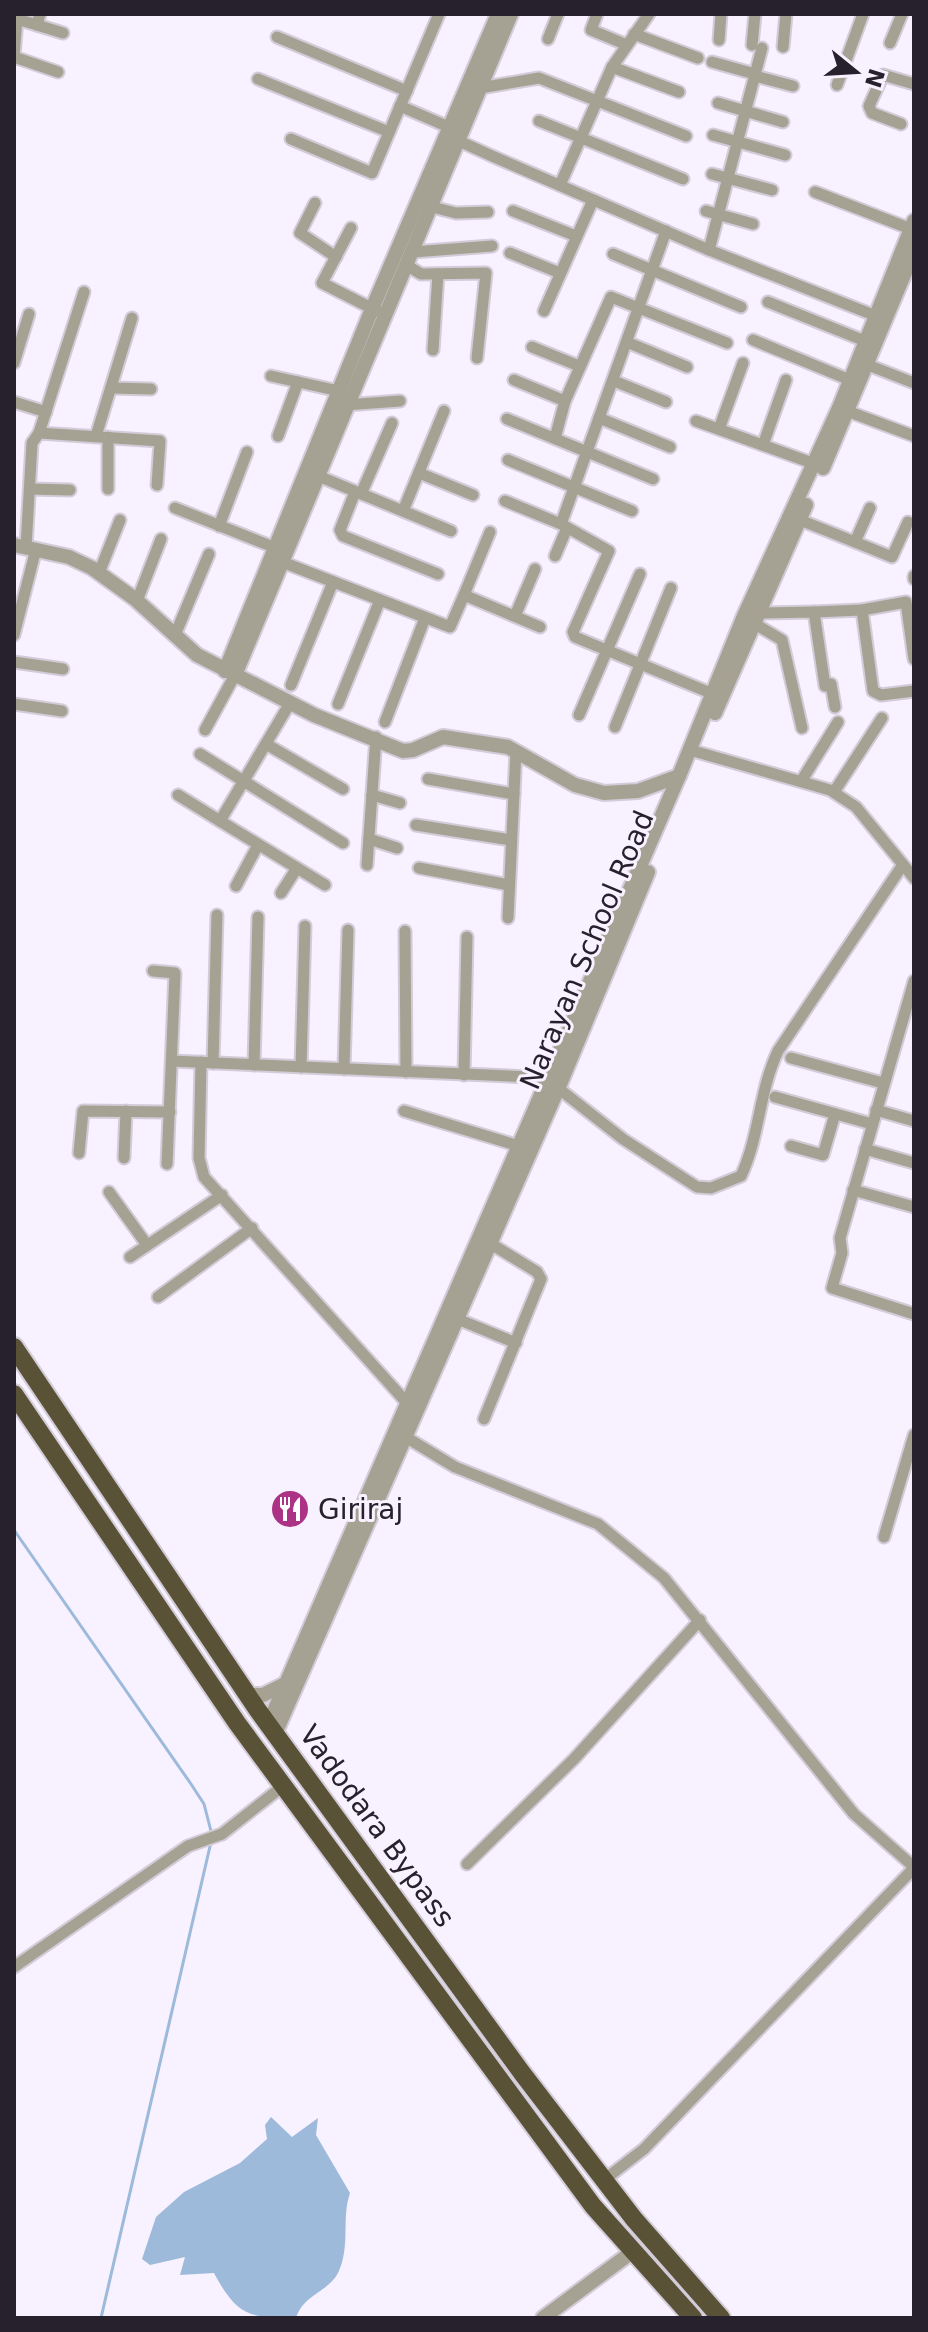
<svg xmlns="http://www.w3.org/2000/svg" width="928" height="2332" font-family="'DejaVu Sans',sans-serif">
  <rect width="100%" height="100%" fill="#f8f1ff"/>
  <path fill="#9dbadb" d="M271,2117L292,2137L318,2118L316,2135L350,2193C341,2219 351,2246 338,2273C328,2292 303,2295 296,2318C249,2318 237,2316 214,2273L180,2275L185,2257L150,2265L142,2259L156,2217L184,2192L240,2163L267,2139L265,2125Z"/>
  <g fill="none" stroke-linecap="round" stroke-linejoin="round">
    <g stroke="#9dbadb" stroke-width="3">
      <polyline points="14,1530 191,1784 204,1804 212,1835"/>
      <polyline points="101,2318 211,1842"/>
    </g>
    <g stroke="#d2ccd9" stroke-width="15">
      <g id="minor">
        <polyline points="597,14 591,30 627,45"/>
        <polyline points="37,25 63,33"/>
        <polyline points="634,34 698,58"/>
        <polyline points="277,37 407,91"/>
        <polyline points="548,39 558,14"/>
        <polyline points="719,40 721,14"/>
        <polyline points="890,43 902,14"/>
        <polyline points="752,45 755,14"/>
        <polyline points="783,47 786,14"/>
        <polyline points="14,56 17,19 37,25 40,14"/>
        <polyline points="14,57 58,72"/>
        <polyline points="712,62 755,74"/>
        <polyline points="612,67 679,92"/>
        <polyline points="755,76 793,86"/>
        <polyline points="258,79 389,132"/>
        <polyline points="837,85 863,14"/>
        <polyline points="480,88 539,78 686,136"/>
        <polyline points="718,103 783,122"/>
        <polyline points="400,106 451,128 459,141 492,156 709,250 881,318"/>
        <polyline points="539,121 683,179"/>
        <polyline points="901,124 872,113 869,106 883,75 914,84"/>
        <polyline points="713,135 785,155"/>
        <polyline points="291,139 372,173 439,14"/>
        <polyline points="712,174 772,190"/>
        <polyline points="560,185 612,67 649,14"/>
        <polyline points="815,192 911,229"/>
        <polyline points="315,203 300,233 336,257"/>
        <polyline points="432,207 456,213 488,212"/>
        <polyline points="513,211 576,236"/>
        <polyline points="706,211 753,224"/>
        <polyline points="351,228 322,283 377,311"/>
        <polyline points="666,231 561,524 609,551 573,632 575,637 713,694"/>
        <polyline points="709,250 762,48"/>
        <polyline points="413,252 492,246"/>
        <polyline points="510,253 560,273"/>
        <polyline points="613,254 741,307"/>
        <polyline points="408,266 421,274 486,273 477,358"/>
        <polyline points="768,302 865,341"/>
        <polyline points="544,311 593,200"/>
        <polyline points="753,340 850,380"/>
        <polyline points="629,343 687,367"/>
        <polyline points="532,347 579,366"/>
        <polyline points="433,350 438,274"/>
        <polyline points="14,363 29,314"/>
        <polyline points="868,365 914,383"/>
        <polyline points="271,376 339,391"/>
        <polyline points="514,380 565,401"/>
        <polyline points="614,381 666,402"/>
        <polyline points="111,388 151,389"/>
        <polyline points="14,402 46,412"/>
        <polyline points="345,405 400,401"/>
        <polyline points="839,408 914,436"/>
        <polyline points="599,418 670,447"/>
        <polyline points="507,419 653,479"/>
        <polyline points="696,421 815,464"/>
        <polyline points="719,429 743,363"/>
        <polyline points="39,433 84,292"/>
        <polyline points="96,436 132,318"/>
        <polyline points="278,436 298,382"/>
        <polyline points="555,438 565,401 611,297 727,343"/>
        <polyline points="763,445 786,380"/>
        <polyline points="508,460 632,511"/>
        <polyline points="311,473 451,531"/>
        <polyline points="419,473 473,495"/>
        <polyline points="30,489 70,490"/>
        <polyline points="108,489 108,437"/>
        <polyline points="355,492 340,530 343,536 438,574"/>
        <polyline points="361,494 392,423"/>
        <polyline points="505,501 561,524"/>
        <polyline points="175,508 281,550"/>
        <polyline points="870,508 855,542 892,557 908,522"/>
        <polyline points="403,511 444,411"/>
        <polyline points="800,520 855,542"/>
        <polyline points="219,526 247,452"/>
        <polyline points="26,547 32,443 39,433 160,441 157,485"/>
        <polyline points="555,556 567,528"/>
        <polyline points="277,560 450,627 464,595 540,627"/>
        <polyline points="99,573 120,520"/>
        <polyline points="914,576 914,579"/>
        <polyline points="464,595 490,532"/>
        <polyline points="137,601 161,539"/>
        <polyline points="862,610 906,602 914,659"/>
        <polyline points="814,612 862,610 873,691 881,695 914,691"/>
        <polyline points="758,613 814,612 825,686 831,684 835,707"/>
        <polyline points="515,616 535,569"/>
        <polyline points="750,621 782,640 802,728"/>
        <polyline points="14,635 36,549"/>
        <polyline points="175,635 209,554"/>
        <polyline points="14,662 63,669"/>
        <polyline points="291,685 333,582"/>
        <polyline points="290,703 220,821 325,885"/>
        <polyline points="14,704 62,711"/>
        <polyline points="338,704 380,600"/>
        <polyline points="579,715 640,574"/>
        <polyline points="385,722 425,618"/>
        <polyline points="615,727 671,588"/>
        <polyline points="205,730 235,675"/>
        <polyline points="266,744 343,789"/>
        <polyline points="690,750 830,790 856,807 914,878"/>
        <polyline points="200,754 343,843"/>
        <polyline points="428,779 514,794"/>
        <polyline points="802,780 838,722"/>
        <polyline points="834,792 882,718"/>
        <polyline points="178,795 220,821"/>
        <polyline points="372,795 400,803"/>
        <polyline points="416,825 511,840"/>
        <polyline points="369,839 397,848"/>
        <polyline points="367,865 376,737"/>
        <polyline points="419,868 509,885"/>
        <polyline points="236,886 258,845"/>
        <polyline points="281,893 297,868"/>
        <polyline points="508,918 516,751"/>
        <polyline points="405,931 406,1072"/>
        <polyline points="153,971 175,973 167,1164"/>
        <polyline points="914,981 840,1238 842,1253 832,1288 914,1314"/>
        <polyline points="791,1058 883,1083"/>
        <polyline points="172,1061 553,1078"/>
        <polyline points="201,1062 199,1158 204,1177 407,1403"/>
        <polyline points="213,1063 217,915"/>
        <polyline points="254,1065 258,917"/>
        <polyline points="301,1067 305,926"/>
        <polyline points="344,1069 348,930"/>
        <polyline points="464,1075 467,937"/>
        <path d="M558,1088L623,1139L697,1187L711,1188L741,1176C760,1135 759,1091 778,1051L902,866"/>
        <polyline points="775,1097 872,1124"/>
        <polyline points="876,1110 914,1121"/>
        <polyline points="404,1111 519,1146"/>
        <polyline points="791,1146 823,1155 835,1114"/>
        <polyline points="865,1149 914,1163"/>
        <polyline points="79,1153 83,1111 170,1112"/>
        <polyline points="124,1158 126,1111"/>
        <polyline points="853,1190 914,1207"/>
        <polyline points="109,1192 147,1245"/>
        <polyline points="130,1257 222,1195"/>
        <polyline points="158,1297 252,1228"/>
        <polyline points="455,1318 516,1343"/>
        <polyline points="484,1419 541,1279 537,1272 488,1242"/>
        <polyline points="404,1436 455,1467 598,1524 664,1578 854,1814 914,1867"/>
        <polyline points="884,1537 914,1435"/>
        <polyline points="467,1864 574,1759 700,1620"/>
        <polyline points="14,1967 188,1846 222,1834 283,1786"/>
        <polyline points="604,2180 644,2149 914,1868"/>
      </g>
    </g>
    <g stroke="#d2ccd9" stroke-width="18">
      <g id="tertiary">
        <polyline points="823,468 914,251"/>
        <polyline points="14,545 69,557 92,568 135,599 197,655 314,715 403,751 413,750 443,737 508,747 575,785 604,793 638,791 679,776"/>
        <polyline points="225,671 372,309 498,14"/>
        <polyline points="235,675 511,14"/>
        <polyline points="715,713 806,505"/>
        <polyline points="247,1695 263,1695 287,1683"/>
        <polyline points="268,1725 679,776 744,616 839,408 914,221"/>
        <polyline points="275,1734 561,1082 648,872"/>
        <polyline points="543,2318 632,2252"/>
      </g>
    </g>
    <g stroke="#d2ccd9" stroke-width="22">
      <g id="trunk">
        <polyline points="14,1347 257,1709 522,2073 634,2219 721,2318"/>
        <polyline points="14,1394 237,1723 593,2206 693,2318"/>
      </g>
    </g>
    <use href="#minor" stroke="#a6a293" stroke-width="11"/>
    <use href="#tertiary" stroke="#a6a293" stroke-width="14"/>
    <use href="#trunk" stroke="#5a5236" stroke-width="18"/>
  </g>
  <defs>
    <g id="restaurant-disc" transform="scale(2)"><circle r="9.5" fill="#ac3286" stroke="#f8f1ff"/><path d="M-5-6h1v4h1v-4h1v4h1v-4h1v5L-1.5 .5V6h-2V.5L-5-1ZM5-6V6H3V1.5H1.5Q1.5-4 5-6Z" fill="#fff"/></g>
  </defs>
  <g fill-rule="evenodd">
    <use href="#restaurant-disc" x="290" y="1509"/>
  </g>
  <g text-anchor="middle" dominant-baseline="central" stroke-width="6" stroke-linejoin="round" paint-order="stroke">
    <g font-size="28" fill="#27212d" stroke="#f8f1ff">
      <text transform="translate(587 950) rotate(-67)">Narayan School Road</text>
      <text transform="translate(377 1826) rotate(54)">Vadodara Bypass</text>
    </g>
    <g font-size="28" fill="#27212d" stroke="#f8f1ff" text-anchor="start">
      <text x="318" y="1509">Giriraj</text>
    </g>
  </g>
  <rect width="928" height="2332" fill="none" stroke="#27212d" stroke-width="32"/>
  <g transform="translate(856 72) rotate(108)" stroke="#f8f1ff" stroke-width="6" paint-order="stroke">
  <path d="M0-6L14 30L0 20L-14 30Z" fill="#27212d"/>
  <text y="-12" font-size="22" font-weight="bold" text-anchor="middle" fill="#27212d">N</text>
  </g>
</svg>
